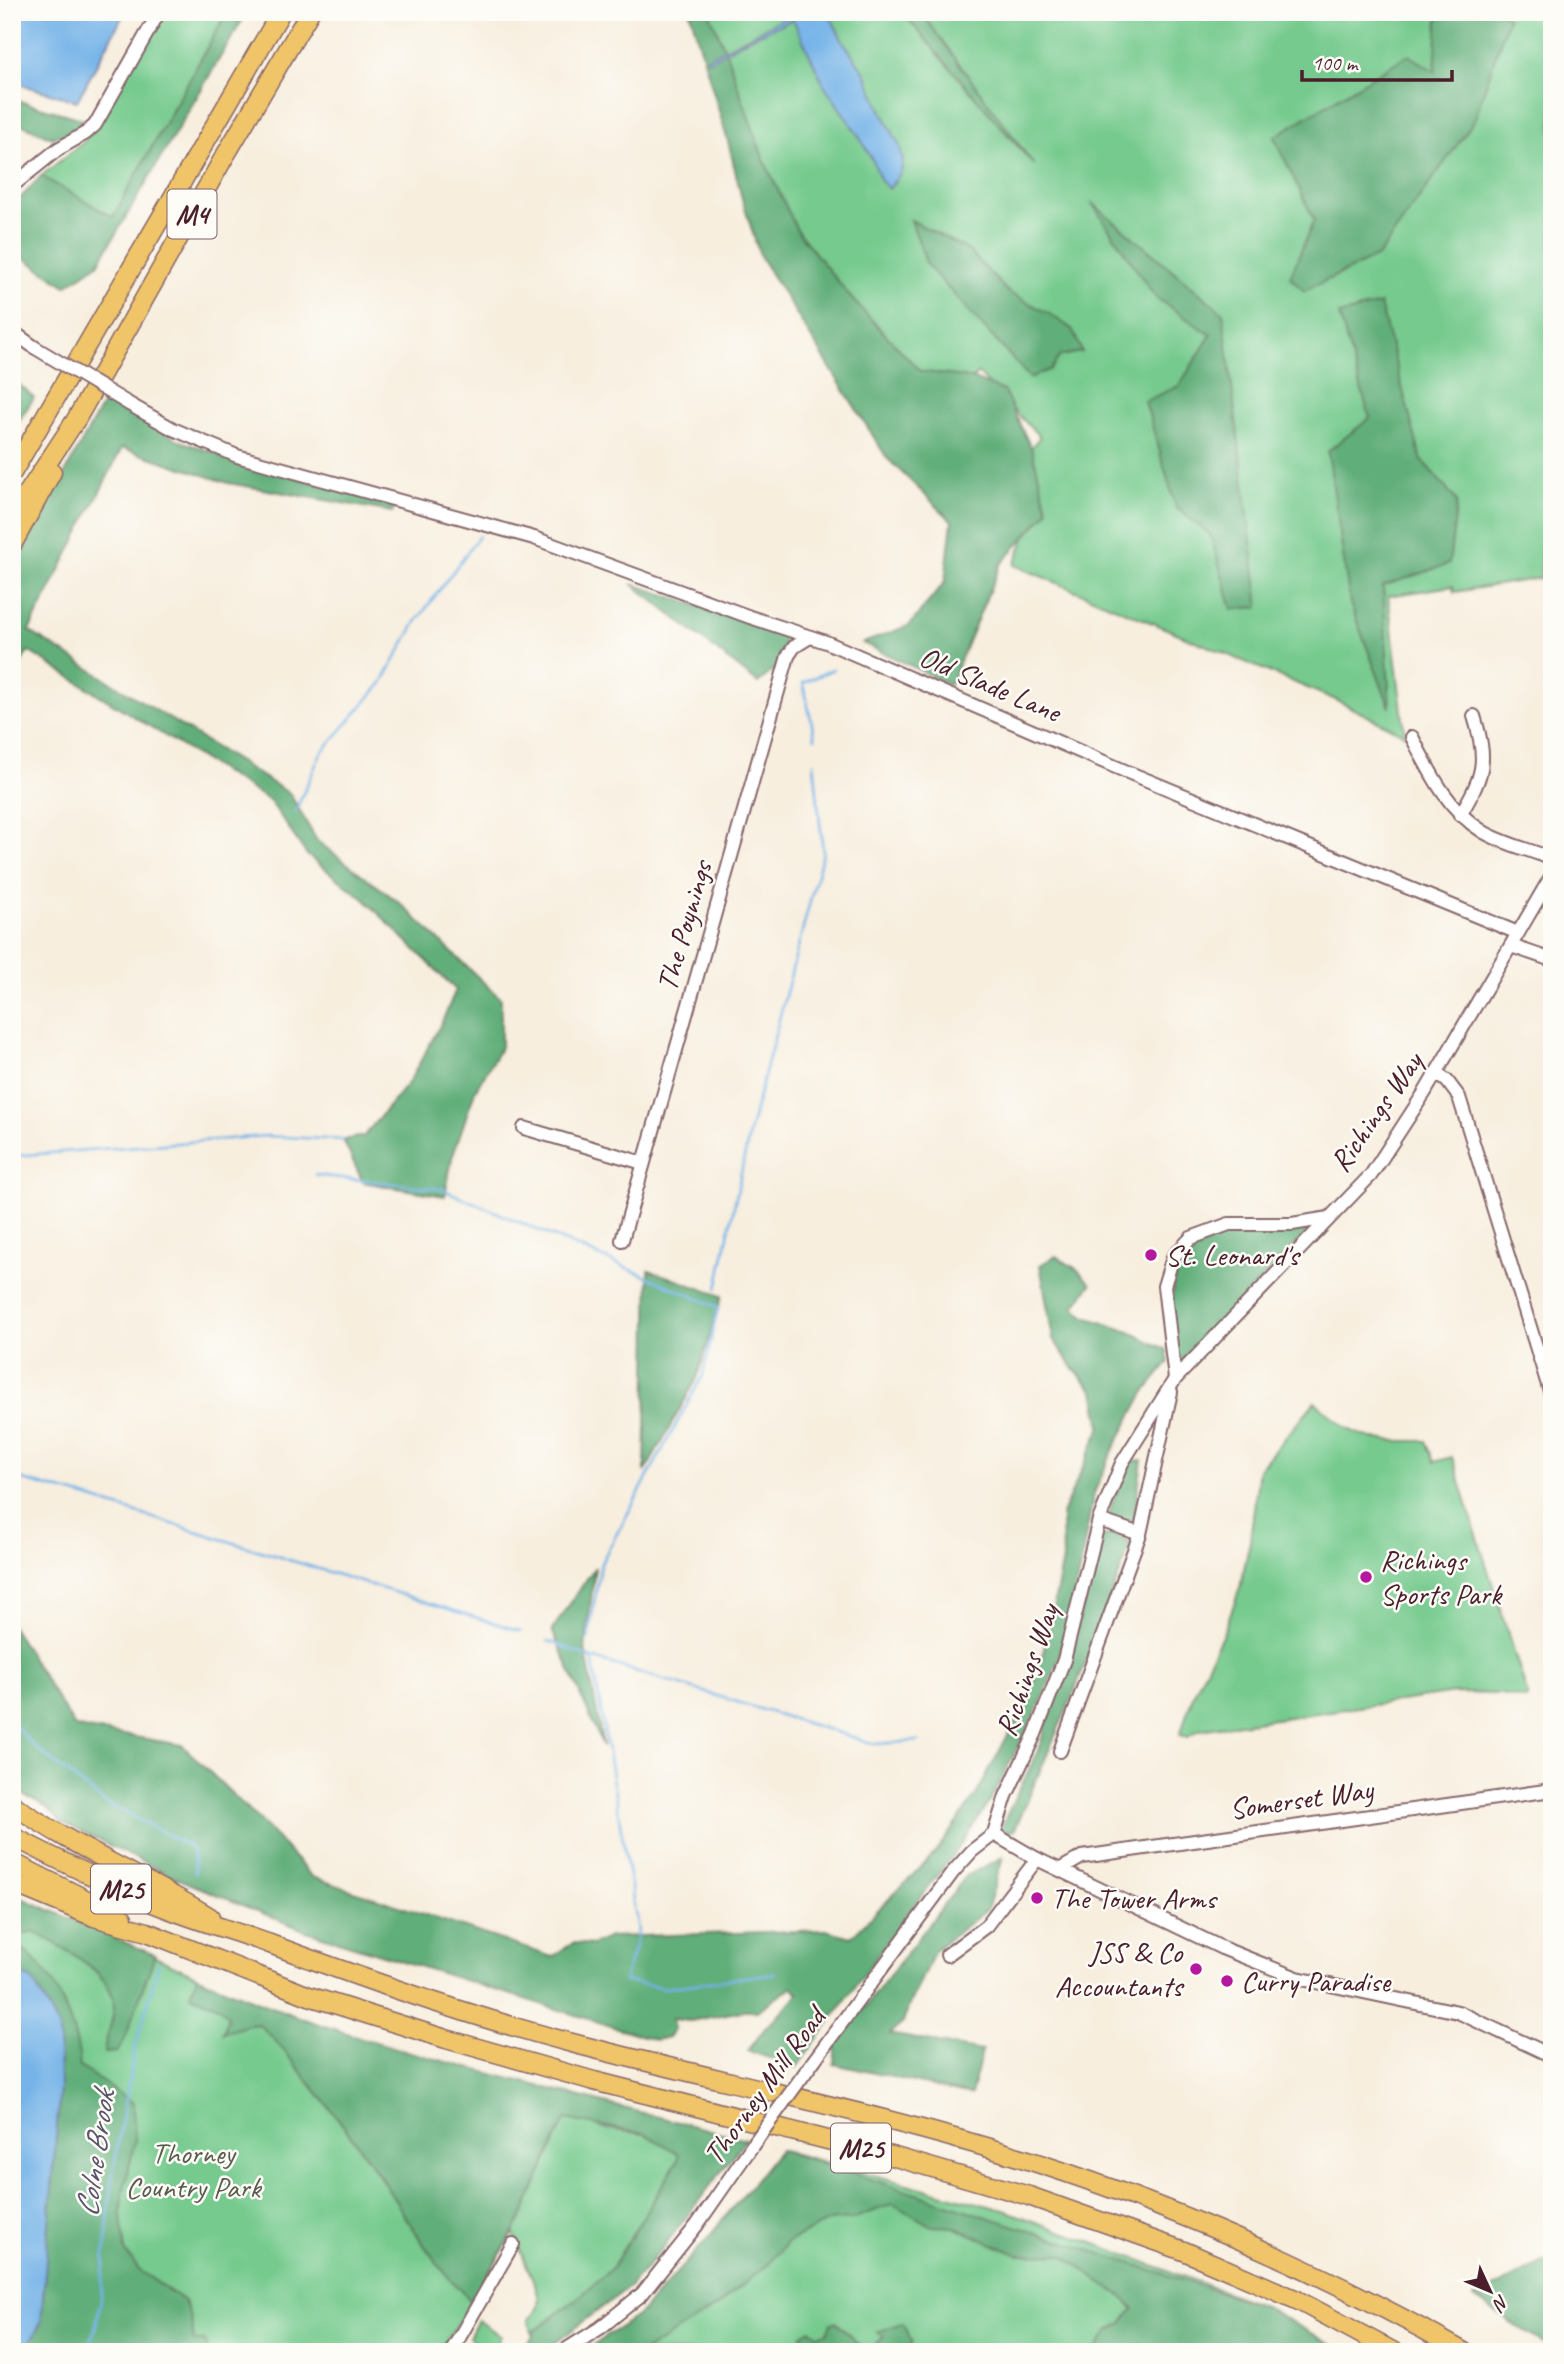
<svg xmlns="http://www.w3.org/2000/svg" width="1564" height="2364" font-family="Caveat,sans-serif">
  <rect width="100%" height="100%" fill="#fdfcf7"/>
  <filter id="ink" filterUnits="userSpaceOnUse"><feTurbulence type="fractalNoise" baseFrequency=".0143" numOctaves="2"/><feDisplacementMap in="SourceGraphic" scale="14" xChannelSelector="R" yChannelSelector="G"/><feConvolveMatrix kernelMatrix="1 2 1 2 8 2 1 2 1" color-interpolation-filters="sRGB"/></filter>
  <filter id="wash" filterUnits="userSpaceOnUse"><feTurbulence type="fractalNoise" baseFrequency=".00686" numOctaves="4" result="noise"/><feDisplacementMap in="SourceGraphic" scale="28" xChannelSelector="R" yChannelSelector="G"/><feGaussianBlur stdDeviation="1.57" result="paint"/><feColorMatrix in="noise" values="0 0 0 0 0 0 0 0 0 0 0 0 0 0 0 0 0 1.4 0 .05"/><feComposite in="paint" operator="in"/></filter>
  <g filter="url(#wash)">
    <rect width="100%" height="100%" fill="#f7eede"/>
    <g fill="#76ca8e" stroke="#60745c" stroke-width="2">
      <polygon points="163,12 227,12 113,217 41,176 85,141"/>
      <polygon points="690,12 1552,12 1552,551 1541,546 1541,578 1454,592 1453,586 1388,596 1405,735 1336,700 1014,565 1035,513 1005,477 1040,437 978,373 940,408 870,400"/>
      <path d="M1315,1402C1325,1410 1335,1420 1345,1427C1370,1443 1399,1441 1426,1441L1434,1462L1452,1457L1528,1696L1526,1699L1501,1694L1455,1693L1199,1730L1188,1737L1180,1735L1193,1695L1224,1631L1240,1588L1250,1541L1259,1469Z"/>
      <path d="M12,1894L99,1931L220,1987L320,2025L410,2053L607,2129L645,2134L678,2153V2160L612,2268L583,2294L536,2330L533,2336L529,2319C548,2305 534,2283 527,2266C522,2255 518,2244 514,2233L440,2352H12Z"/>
      <polygon points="780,2150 1004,2210 1266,2307 1343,2352 584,2352 640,2314 709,2237"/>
      <polygon points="478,2320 501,2336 498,2341 502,2352 466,2352 473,2341 469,2337"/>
    </g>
    <g fill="#60ae79" stroke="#556652" stroke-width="2">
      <polygon points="227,12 247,12 98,264 66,286 24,258 12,245 12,207 41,176 113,217"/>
      <polygon points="690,12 709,12 726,52 763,158 798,232 852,299 920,371 971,378 1004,391 1032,450 1048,511 1000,565 950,685 863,643 910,625 945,582 952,521 887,458 760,256 741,195 729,145"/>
      <polygon points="902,12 921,12 1034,165"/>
      <polygon points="1442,12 1500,12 1508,18 1474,121 1378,256 1304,291 1290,277 1314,220 1274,137 1408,55 1435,71 1438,15"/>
      <polygon points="12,99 82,119 77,130 52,138 21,124 12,130"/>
      <polygon points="1091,202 1223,313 1259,607 1232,609 1210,534 1176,508 1145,401 1179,386 1211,335 1155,297"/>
      <polygon points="911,220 968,250 1008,292 1048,313 1072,329 1082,352 1060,356 1051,369 1030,378 927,265"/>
      <polygon points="1380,304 1421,459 1457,501 1449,564 1383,586 1390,708 1350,603 1328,451 1370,418 1339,315"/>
      <polygon points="12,378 34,398 12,431"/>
      <polygon points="106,398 180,441 239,461 396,506 392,512 228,483 122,448 29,631 290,794 317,841 400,903 501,999 501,1047 475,1091 452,1158 445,1196 363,1182 343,1140 364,1136 409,1082 442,1022 456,990 364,899 307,855 270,801 28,651 12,679 12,570"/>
      <polygon points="632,584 779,632 785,638 776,668 758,683"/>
      <path d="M1306,1227L1308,1231L1305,1235L1179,1364L1174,1365C1174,1336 1168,1300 1176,1272C1191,1224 1266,1230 1306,1227Z"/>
      <path d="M1056,1256L1078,1270L1091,1284L1074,1307L1086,1317L1130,1332L1167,1350L1169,1362L1144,1393L1113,1450L1094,1493L1075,1592L1058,1661L1044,1696L990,1801L957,1850L909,1912L797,2067L748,2051L766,2027L799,1994L792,1987L757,2011H742L690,2021L672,2019L674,2029L668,2037L656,2040L306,1931L174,1877L61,1822C49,1805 30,1798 12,1790V1627L75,1727L182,1745L270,1831L312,1877L552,1957L573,1943L592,1945L610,1937L826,1930L851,1937L935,1853L976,1795L1031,1692L1046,1642L1063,1560L1062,1514L1101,1427L1094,1391L1074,1369L1053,1339L1040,1265Z"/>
      <polygon points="649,1270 722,1296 697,1378 645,1472"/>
      <polygon points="1142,1460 1133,1527 1106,1519 1128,1461"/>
      <polygon points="1116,1532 1131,1544 1072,1697 1014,1831 999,1831 1037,1753 1067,1662 1100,1538"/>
      <polygon points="595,1567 585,1648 603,1746 552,1630"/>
      <polygon points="1003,1857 987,1910 935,1950 909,2005 903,2023 890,2034 982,2051 971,2095 834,2064 836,2045 966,1876"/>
      <path d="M12,1894L155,1955L123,2043L117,2052L104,2053C105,2037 115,2020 114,2005C112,1970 59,1946 33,1931L12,1937Z"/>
      <path d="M12,1939C22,1949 35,1959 44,1970C62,1992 79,2038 80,2067L133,2103L135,2141L122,2198L121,2216L125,2251L139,2270L184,2301L191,2318L194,2341H205L208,2352H24L41,2323L60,2088L59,2028L34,1982L12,1968Z"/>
      <path d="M197,1976C295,2022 400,2050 504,2077C585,2098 665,2119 746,2139L657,2255L630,2286L554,2344L541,2352H510L530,2341L535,2330L583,2294L612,2268L678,2160V2153L645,2134L565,2119L520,2221L471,2301C438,2270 415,2232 391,2194C364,2151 333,2111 301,2072C287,2055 275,2038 258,2024L245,2026L223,2033L228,2017L219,2006L190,1995Z"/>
      <polygon points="780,2150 1266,2307 1343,2352 1094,2352 1110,2329 1122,2323 1134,2309 1120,2295 1094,2278 1063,2254 1018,2255 954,2227 932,2226 893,2204 852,2219 829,2221 788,2242 765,2267 714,2308 643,2352 584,2352 640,2314 709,2237"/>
      <polygon points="1552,2257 1552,2349 1474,2298"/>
      <path d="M836,2322L861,2347V2352H761L767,2346C780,2348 790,2351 802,2345V2335L811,2330L818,2335L827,2333L831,2323Z"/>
      <polygon points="902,2323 912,2341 910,2347 911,2352 881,2351 876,2344 884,2337 877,2332"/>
    </g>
    <g fill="#75b3e8" stroke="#60698a" stroke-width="2">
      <polygon points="21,12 125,12 77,101 12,82 12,42"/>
      <polygon points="790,12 828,12 843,41 865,73 882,112 900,147 903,161 901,172 889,189 881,181 873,161 858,135 823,83 793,19 748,39 709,61 707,58 790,15"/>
      <polygon points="12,1968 34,1982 59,2027 60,2088 41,2323 24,2352 12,2352"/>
    </g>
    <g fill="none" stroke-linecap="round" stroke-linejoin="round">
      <g stroke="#75b3e8" stroke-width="2.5">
        <polyline points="815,738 803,683 833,669"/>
        <polyline points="295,812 321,753 382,683 416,622 479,536"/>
        <polyline points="12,1156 266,1136 343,1140"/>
        <polyline points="315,1175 442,1189 718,1307 703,1375 601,1563 588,1639"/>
        <polyline points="717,1288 750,1130 823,852 814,763"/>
        <polyline points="12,1477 82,1496 520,1631"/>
        <polyline points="548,1641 592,1658 875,1744 919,1741"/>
        <polyline points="592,1658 638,1929 634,1950 624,1981 666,1988 775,1973"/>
        <polyline points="12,1722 31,1744 101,1800 187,1845 193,1851 195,1873"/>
        <polyline points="84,2352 95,2330 101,2299 111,2184 134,2052 159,1963"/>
      </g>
    </g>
  </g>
  <g filter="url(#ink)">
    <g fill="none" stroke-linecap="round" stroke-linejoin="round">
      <g stroke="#87676a" stroke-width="16">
        <g id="minor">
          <polyline points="12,186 58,149 86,133 95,125 159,12"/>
          <polyline points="12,331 34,347"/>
          <polyline points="129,404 173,429 237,456 534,538 750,617 826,642 1125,771 1518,933"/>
          <path d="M1412,737C1430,772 1447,809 1482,831C1503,844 1529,849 1552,859"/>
          <path d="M1460,815C1484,775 1488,761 1474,716"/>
          <polyline points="1511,946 1552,960"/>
          <polyline points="1436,1073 1447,1081 1459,1097 1552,1398"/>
          <polyline points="524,1128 643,1163"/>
          <polyline points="622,1240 788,656 794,647 810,637"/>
          <polyline points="1175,1379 1164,1286 1173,1257 1191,1238 1229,1224 1292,1224 1329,1218"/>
          <polyline points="1099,1520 1140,1534"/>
          <polyline points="1060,1751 1140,1534 1171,1392"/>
          <polyline points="994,1834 1006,1796 1035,1734 1064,1660 1099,1520 1122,1463 1175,1379 1371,1175 1425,1092 1552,875"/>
          <polyline points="994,1834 1037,1859 1222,1948 1297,1978 1458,2012 1552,2056"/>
          <polyline points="1061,1869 1082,1857 1552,1790"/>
          <polyline points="947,1955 986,1926 1037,1859"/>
          <polyline points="815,2059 953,1872 972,1851 994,1834"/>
          <polyline points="451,2352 513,2244"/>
          <polyline points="562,2352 600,2328 642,2294 697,2225 752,2146"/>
        </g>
      </g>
      <g stroke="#87676a" stroke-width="21">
        <g id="highway">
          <polyline points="12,473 281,12"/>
          <polyline points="12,517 77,418 222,161 310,12"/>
          <polyline points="12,545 52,472"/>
          <path d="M12,1804C75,1848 145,1877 210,1917"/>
          <path d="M12,1836C58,1860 105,1883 153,1903C191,1919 231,1930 270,1944C369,1981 469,2016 572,2043C725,2083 881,2113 1031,2161C1183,2210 1325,2273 1464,2352"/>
          <polyline points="12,1862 123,1918"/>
          <polyline points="12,1883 94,1917 147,1932 309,1996 446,2039 594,2081 895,2157 1029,2196 1184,2251 1297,2300 1394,2352"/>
        </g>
      </g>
      <use href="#minor" stroke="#fff" stroke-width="12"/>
      <use href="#highway" stroke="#f0c469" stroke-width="18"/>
      <g stroke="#87676a" stroke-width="16" stroke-linecap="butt">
        <g id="minor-bridge">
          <polyline points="34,347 129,404"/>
          <polyline points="752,2146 815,2059"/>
        </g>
      </g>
      <use href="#minor-bridge" stroke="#fff" stroke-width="12"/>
    </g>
  </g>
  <g fill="#b5179e" stroke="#fdfcf7" stroke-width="2.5">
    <circle cx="1151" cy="1255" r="7"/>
    <circle cx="1366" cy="1577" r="7"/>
    <circle cx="1037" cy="1898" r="7"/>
    <circle cx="1196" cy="1969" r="7"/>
    <circle cx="1227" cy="1981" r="7"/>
  </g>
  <g text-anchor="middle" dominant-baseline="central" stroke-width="5" stroke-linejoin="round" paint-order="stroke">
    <g fill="#fdfcf7" stroke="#806168" stroke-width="2">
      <rect x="167.5" y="189.5" width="49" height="49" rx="5"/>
      <rect x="91" y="1864.5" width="60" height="49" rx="5"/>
      <rect x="831" y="2123.5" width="60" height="49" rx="5"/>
    </g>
    <g font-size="28" font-weight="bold" fill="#4a1f2b">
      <text x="192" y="214">M4</text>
      <text x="121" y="1889">M25</text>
      <text x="861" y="2148">M25</text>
    </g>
    <g font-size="30" fill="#4a1f2b" stroke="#fdfcf7">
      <text transform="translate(990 684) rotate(23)">Old Slade Lane</text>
      <text transform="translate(684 926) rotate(-74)">The Poynings</text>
      <text transform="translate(1376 1112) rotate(-55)">Richings Way</text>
      <text transform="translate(1027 1670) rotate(-71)">Richings Way</text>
      <text transform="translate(1301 1799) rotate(-8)">Somerset Way</text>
      <text transform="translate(764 2086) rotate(-54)">Thorney Mill Road</text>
    </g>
    <g font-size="30" fill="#4a1f2b" stroke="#fdfcf7" text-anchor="start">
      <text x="1165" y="1255">St. Leonard's</text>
      <text x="1380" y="1560">Richings<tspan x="1380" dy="34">Sports Park</tspan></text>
      <text x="1051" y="1898">The Tower Arms</text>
      <text x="1182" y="1952" text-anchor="end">JSS &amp; Co<tspan x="1182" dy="34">Accountants</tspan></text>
      <text x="1241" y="1981">Curry Paradise</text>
    </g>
    <g font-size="30" fill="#595b4e" stroke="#fdfcf7">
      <text x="193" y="2153">Thorney<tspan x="193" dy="34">Country Park</tspan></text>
    </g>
    <g font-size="32" font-style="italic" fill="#59536d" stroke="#fdfcf7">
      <text transform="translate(95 2154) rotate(-82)">Colne Brook</text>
    </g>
  </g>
  <rect width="1564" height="2364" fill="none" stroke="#fdfcf7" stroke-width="42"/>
  <g transform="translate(1490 2291) rotate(134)" stroke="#fdfcf7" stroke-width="5" paint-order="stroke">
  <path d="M0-5L12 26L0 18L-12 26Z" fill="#4a1f2b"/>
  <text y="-10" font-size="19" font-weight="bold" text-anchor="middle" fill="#4a1f2b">N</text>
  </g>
  <path d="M1302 70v10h150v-10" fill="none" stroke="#4a1f2b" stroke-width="3.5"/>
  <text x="1312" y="70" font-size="21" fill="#4a1f2b" stroke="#fdfcf7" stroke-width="5" paint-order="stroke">100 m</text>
</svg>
